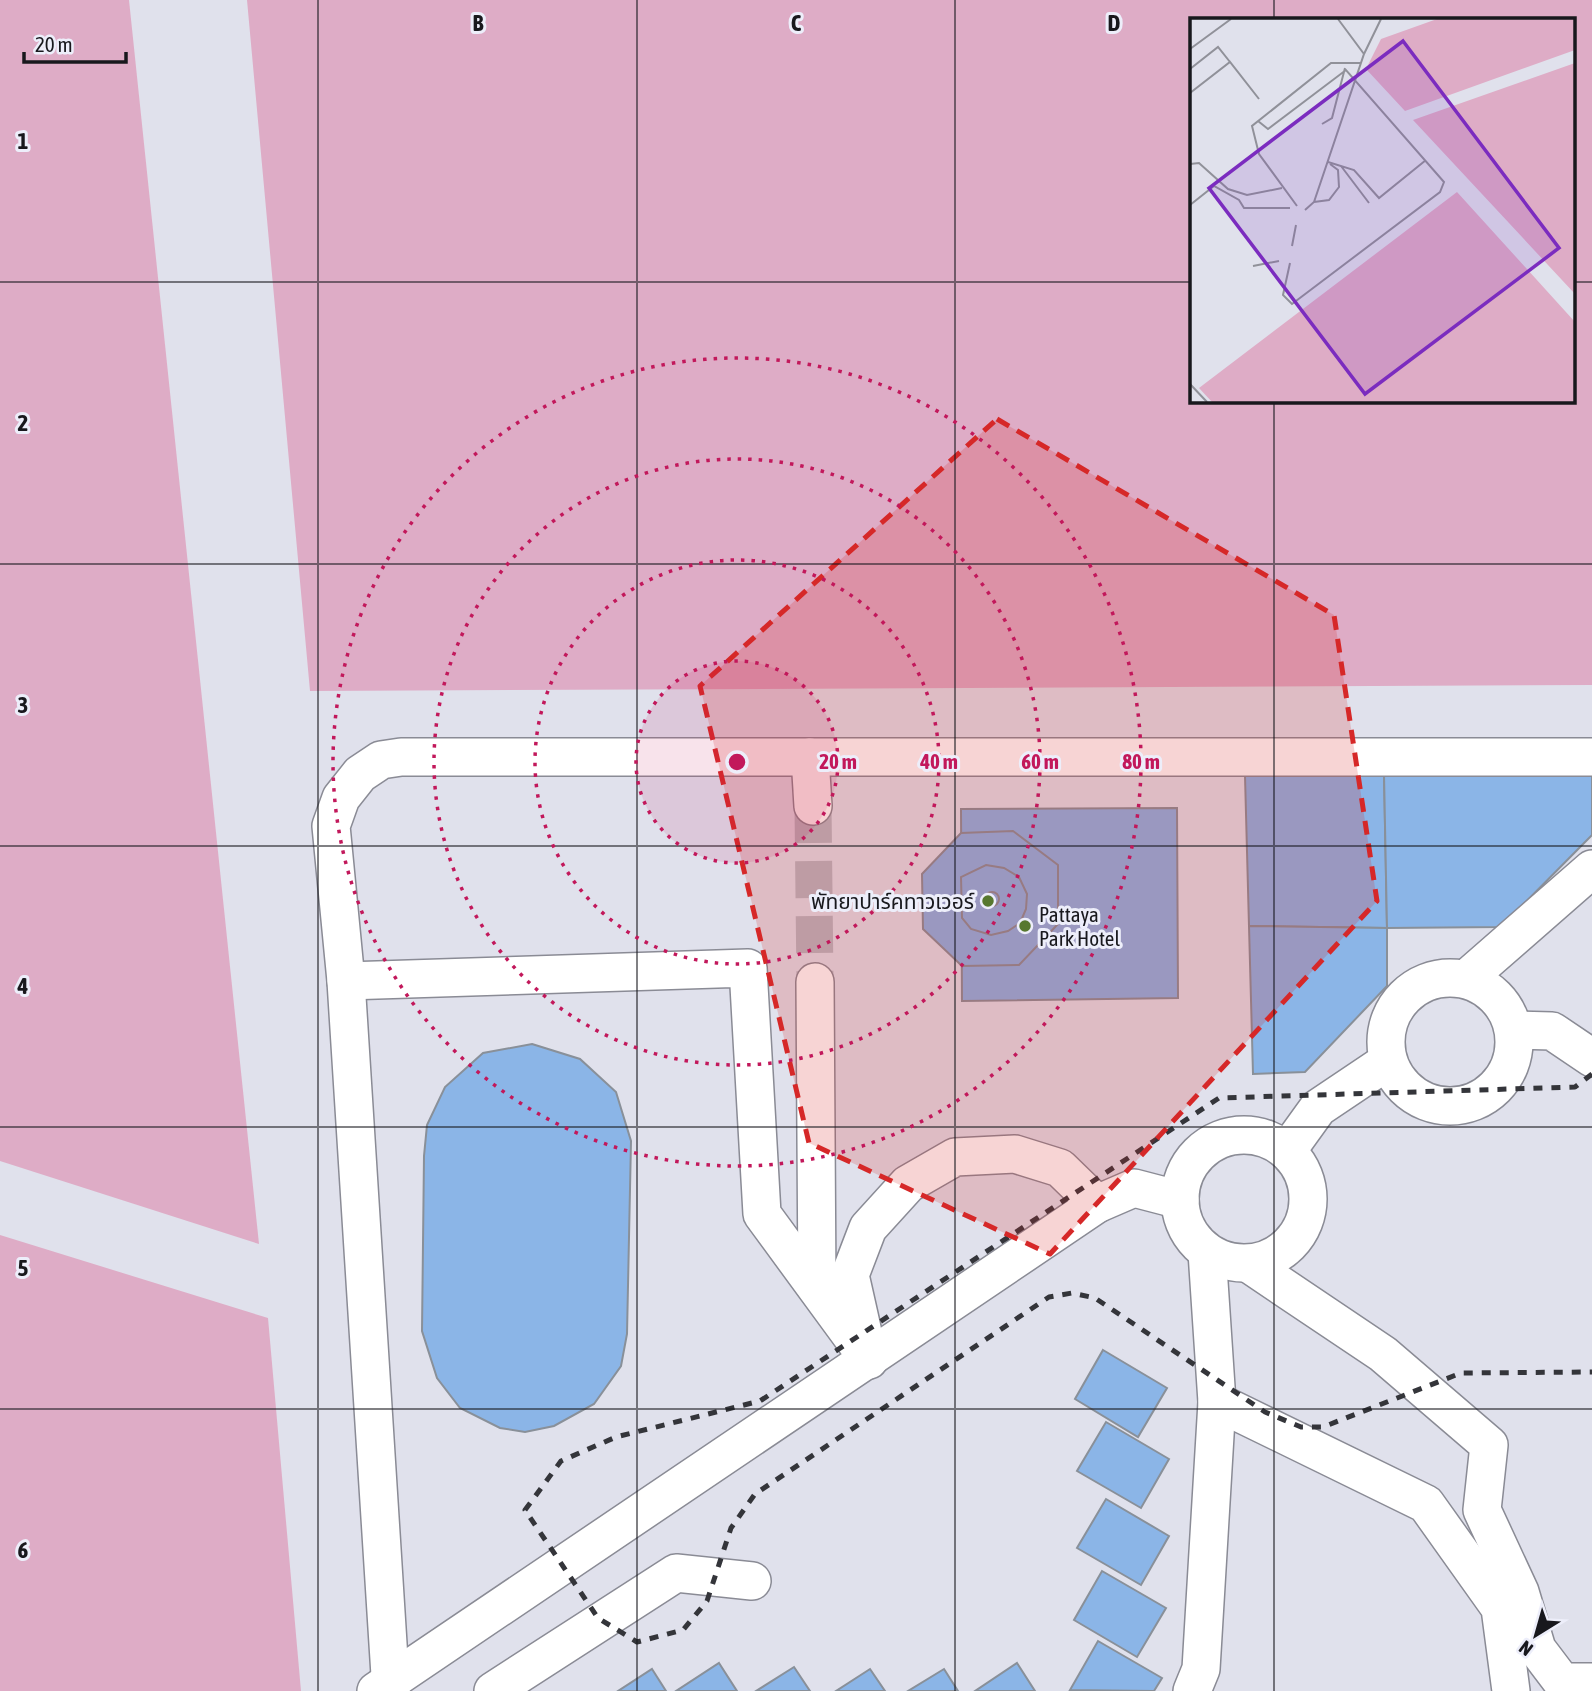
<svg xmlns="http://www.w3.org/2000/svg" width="1592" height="1691" font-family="'Asap Condensed','Noto Sans Thai',sans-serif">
  <rect width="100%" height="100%" fill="#e0e1ec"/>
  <g fill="#deacc6" fill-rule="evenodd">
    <polygon points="0,0 129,0 259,1244 0,1161"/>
    <path d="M247,0H1592V685L310,691ZM1573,19V401H1191V19Z"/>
    <polygon points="0,1235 268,1318 301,1691 0,1691"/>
  </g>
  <g fill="#8bb5e7" stroke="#899099" stroke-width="2">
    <polygon points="1384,774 1387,928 1249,926 1245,776"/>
    <polygon points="1384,774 1592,776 1592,835 1501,927 1387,928"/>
    <polygon points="1177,808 1178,998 962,1001 961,809"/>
    <polygon points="1013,831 1058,865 1058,924 1019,965 962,966 923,929 922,874 961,833"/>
    <polygon points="986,865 1004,868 1019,877 1027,894 1026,909 1020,923 1008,931 991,935 971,929 962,918 961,877"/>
    <circle cx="992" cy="899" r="7"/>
    <polygon points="1249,926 1387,928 1387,986 1305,1072 1253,1074"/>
    <polygon points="532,1044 580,1059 616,1092 631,1141 627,1334 621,1366 594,1404 554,1426 525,1432 500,1428 460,1408 437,1378 422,1331 424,1156 427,1125 445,1087 483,1053"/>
    <polygon points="1103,1350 1167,1388 1138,1437 1075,1399"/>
    <polygon points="1106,1422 1169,1459 1141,1508 1077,1471"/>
    <polygon points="1106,1499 1169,1536 1141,1585 1077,1548"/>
    <polygon points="1102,1571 1166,1608 1137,1657 1074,1620"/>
    <polygon points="1098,1641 1162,1678 1154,1691 1070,1690"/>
    <polygon points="719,1663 737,1691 676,1691"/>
    <polygon points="1017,1663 1035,1691 975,1691"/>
    <polygon points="794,1667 810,1691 756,1691"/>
    <polygon points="652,1669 666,1691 618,1691"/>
    <polygon points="870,1669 885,1691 836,1691"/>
    <polygon points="944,1669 958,1691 908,1691"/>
  </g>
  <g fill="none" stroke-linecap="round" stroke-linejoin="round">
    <polyline stroke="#b8b9c3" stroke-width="37" stroke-dasharray="37 18" stroke-linecap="butt" points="813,806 815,982"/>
    <g stroke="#8a8b95" stroke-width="40">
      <g id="minor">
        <polyline points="810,757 813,806"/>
        <circle cx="1450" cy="1042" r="64"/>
        <polyline points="1466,979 1592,869"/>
        <polyline points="346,981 748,968 762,1214 869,1360"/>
        <polyline points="815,982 817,1288"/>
        <polyline points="1515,1030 1552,1031 1592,1058"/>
        <circle cx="1244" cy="1199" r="64"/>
        <polyline points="1287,1151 1318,1108 1388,1061"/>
        <polyline points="1249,1264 1383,1354 1489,1445 1482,1510 1520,1592 1537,1649 1562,1682 1592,1682"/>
        <polyline points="866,1346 850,1275 868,1228 908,1184 955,1157 1015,1154 1060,1168 1097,1204"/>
        <polyline points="1217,1402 1426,1504 1500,1608 1511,1691"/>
        <polyline points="376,1691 1097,1204 1134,1188 1180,1200"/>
        <polyline points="391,1691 346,981 331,826 341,798 360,774 381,760 401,757 1592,757"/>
        <polyline points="493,1691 676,1573 752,1581"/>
        <polyline points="1192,1691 1201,1669 1217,1402 1207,1252"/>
      </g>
    </g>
    <use href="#minor" stroke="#fff" stroke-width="37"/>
    <polyline stroke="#34353a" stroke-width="5" stroke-dasharray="9 9" stroke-linecap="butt" points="1592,1074 1575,1087 1219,1098 760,1401 616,1437 561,1461 525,1510 598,1618 637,1642 683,1630 707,1601 731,1528 755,1494 1049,1297 1072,1293 1095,1298 1265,1412 1301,1427 1323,1427 1461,1373 1592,1372"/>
  </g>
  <path fill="#d62828" fill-opacity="0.2" stroke="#d62828" stroke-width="5" stroke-dasharray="14 9" stroke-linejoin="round" d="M997,419L1334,615L1377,901L1050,1254L809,1143L700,686Z"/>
  <path fill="none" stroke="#18181d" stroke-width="2" stroke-opacity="0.55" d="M318,0V1691M637,0V1691M955,0V1691M1274,0V19M0,282H1191M1573,282H1592M1274,401V1691M0,564H1592M0,846H1592M0,1127H1592M0,1409H1592"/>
  <circle cx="737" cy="762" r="101" fill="#c2185b" fill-opacity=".12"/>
  <g fill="none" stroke="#c2185b" stroke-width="3.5" stroke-dasharray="3.5 7">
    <circle cx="737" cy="762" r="101"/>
    <circle cx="737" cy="762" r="202"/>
    <circle cx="737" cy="762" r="303"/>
    <circle cx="737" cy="762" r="404"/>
  </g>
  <g fill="#57782f" stroke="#edeefa" stroke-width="2.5">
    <circle cx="988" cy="901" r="7"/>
    <circle cx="1025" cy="926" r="7"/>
  </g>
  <g text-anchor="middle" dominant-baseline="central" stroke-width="6" stroke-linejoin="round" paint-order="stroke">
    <g font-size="21" fill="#18181d" stroke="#edeefa" text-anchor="end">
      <text x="974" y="901">พัทยาปาร์คทาวเวอร์</text>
      <text x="1039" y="914" text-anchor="start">Pattaya<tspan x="1039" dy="24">Park Hotel</tspan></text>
    </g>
  </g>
  <g transform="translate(1190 18)">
    <rect width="385" height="385" fill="#e0e1ec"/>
    <path d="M247,1H385V32L215,93L176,51L191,21ZM385,45V276L223,102ZM267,174L385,304V384H22L9,370Z" fill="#deacc6"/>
    <path fill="none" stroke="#909199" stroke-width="2" d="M148,1L174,36M0,31L41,1M0,51L28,29L40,44M0,75L40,44L69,81M68,103L78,111L156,52L254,164L250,174L102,286L93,277L100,245M132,106L142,100L155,50M138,144L164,152L189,180L236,142M0,146L9,145L38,171L57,177L92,170M151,148L179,185M124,184L139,182L149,169L148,152L140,146M0,187L24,168L49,182L54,190H100M107,188L69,136L62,108L141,45H171M115,192L124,184L174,36L191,1M102,228L106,207M63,248L89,243M0,366L17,384"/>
    <path fill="#7b2cbf" fill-opacity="0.15" stroke="#7b2cbf" stroke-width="3.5" d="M213,23L369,230L175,376L19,170Z"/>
    <rect width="385" height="385" fill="none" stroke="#18181d" stroke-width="3.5"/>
  </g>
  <g font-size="23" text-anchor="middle" font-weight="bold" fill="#18181d" stroke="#edeefa" stroke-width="6" stroke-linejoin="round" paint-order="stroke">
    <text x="478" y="31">B</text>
    <text x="796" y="31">C</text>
    <text x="1114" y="31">D</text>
    <text x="23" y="149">1</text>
    <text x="23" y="431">2</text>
    <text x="23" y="713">3</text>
    <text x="23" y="994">4</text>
    <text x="23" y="1276">5</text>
    <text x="23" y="1558">6</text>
  </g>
  <circle cx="737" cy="762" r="10" fill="#c2185b" stroke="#edeefa" stroke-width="3.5"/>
  <g font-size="21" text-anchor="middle" font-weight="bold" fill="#c2185b" stroke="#edeefa" stroke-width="6" stroke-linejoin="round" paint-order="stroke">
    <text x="838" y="769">20 m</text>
    <text x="939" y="769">40 m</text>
    <text x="1040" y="769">60 m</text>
    <text x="1141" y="769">80 m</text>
  </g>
  <g transform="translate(1536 1635) rotate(217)" stroke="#edeefa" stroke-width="5" paint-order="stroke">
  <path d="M0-5L12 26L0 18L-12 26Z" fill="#18181d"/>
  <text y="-10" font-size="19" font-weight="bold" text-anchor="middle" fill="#18181d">N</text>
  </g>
  <path d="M24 52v10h102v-10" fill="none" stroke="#18181d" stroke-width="3.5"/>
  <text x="35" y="52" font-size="21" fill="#18181d" stroke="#edeefa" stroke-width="5" paint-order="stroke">20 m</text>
</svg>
